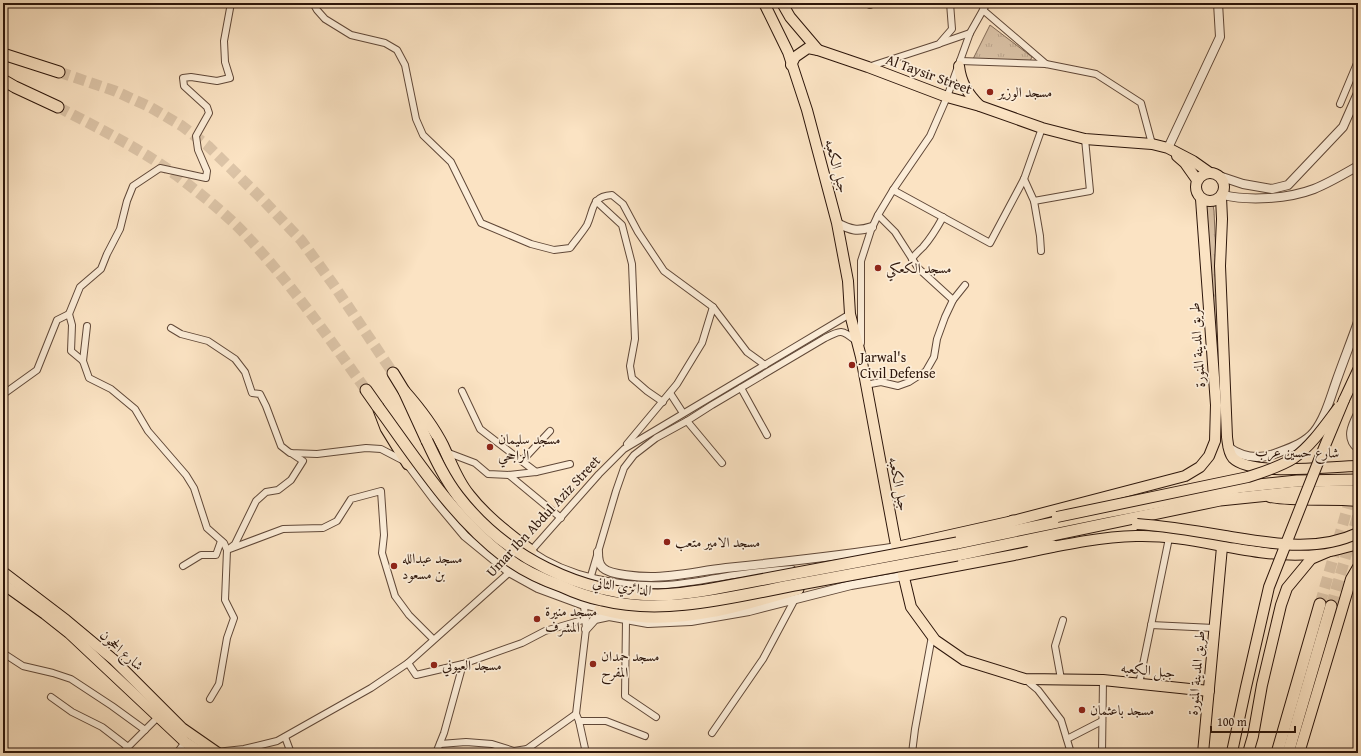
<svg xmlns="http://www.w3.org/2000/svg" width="1361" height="756" font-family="'Gentium Book Plus',Amiri,serif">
  <defs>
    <pattern id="grass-tufts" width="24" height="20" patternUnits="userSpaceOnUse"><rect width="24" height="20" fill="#d8c0a4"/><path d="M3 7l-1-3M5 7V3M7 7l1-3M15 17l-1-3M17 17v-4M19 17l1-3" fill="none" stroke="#baa48c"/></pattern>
  </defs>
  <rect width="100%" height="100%" fill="#fbe3c3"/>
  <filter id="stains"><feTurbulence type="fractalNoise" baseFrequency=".005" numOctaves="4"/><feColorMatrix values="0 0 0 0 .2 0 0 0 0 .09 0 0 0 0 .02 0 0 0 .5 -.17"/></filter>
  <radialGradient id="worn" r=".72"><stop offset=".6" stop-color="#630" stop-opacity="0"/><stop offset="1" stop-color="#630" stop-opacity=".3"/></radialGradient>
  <g fill="url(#grass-tufts)" stroke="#826a57">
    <polygon points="990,25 1032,57 1030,61 973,59"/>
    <polygon points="1211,204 1213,205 1214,211 1223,411 1222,416 1206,206"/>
  </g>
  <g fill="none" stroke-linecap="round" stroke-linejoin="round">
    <g stroke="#dcc4a7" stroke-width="11" stroke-dasharray="11 5.5" stroke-linecap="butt">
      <polyline points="59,72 115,91 150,107 182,126 208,146 262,199 301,240 333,284 393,373"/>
      <path d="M58,107C98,128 139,148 176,175C198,192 224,212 243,232C289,281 327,335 366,390"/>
      <polyline points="1320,604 1358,471"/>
      <polyline points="1331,606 1358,515"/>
    </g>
    <g stroke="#604838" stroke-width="8">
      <g id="minor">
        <path d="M313,3L317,10L325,19L351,35L385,43L397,50L405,65L416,119L423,135L451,162L481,223L531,244L554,250L570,248C575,241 582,233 587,225C594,210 591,196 612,195L623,204L638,232L664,271L713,307"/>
        <polyline points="870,5 870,3"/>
        <polyline points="983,10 1046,64"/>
        <polyline points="941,43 970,33"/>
        <polyline points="960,61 1046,64 1096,74 1141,103 1152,144"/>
        <polyline points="868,67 939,44 952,29 950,3"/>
        <polyline points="1340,104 1358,61"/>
        <polyline points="1024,179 1034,201 1040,236 1041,251"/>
        <polyline points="893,190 990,243 1024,179 1042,128"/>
        <polyline points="596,201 622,225 632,264 635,339 630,366 632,378 647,391 663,402"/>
        <polyline points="1034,201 1090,191 1085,139"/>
        <polyline points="878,215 895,232 918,268 953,300"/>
        <path d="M912,259C915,254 919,251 923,247C931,238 937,228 943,217"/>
        <polyline points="171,328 181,334 208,341 235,359 245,372 252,393 260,394 266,406 281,446 290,453 317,454 366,448 381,449 404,461"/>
        <polyline points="861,343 861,261 871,230 878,215 893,190 930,136 947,97 970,33 987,3"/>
        <polyline points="83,361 87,326"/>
        <polyline points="865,385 881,382 898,386 909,382 926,371 934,357 937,339 945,317 953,300 965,285"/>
        <polyline points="741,388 767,435"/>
        <polyline points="462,391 480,429 536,472"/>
        <polyline points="3,393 5,393 37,370 57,320 69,314"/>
        <polyline points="670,393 683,413"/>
        <polyline points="687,421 722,463"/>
        <polyline points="627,444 677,384 702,343 713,307 747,352 765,365"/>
        <polyline points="446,452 475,463 488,474 509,475 536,472 570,464"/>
        <polyline points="522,461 550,431"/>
        <polyline points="509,475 561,518"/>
        <polyline points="230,548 235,544 256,501 266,492 278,490 291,480 303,461 291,453"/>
        <polyline points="227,550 283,529 323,528 337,521 351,499 381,491 384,535 382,553 395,596 409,615 433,639"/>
        <path d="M531,551C568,577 620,587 665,585C684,584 703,580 722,577C745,573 768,571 792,569"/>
        <polyline points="530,552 599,474 624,449 850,314"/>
        <polyline points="183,566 201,555 216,555 221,541"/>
        <path d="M588,586L616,491L624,468L634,455L656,438L687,421L712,405L825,338C842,329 842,330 856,341"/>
        <polyline points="585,601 584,605 586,629 576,714 579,721 586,753"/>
        <polyline points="584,605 600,609"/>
        <polyline points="626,620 625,696 656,717"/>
        <polyline points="1151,625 1214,628"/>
        <polyline points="3,653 23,666 53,673 71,679 112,706 145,730"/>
        <polyline points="408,663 416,675 463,664 522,643 545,631 586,619"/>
        <polyline points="1061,679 1055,646 1063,620"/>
        <polyline points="1026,680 1038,690 1061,720 1071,753"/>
        <polyline points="1139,684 1169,538"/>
        <polyline points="51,697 72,712 102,727 128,747"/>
        <polyline points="210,699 219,684 227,638 234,618 225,600 227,550 224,543 207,528 194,488 186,475 148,431 135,409 111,389 89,378 83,361 71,351 72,325 69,314 80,287 101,269 107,254 120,229 127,201 133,186 160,168 206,178 207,171 198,150 196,136 209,113 207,107 184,86 183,78 191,77 217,81 230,78 225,62 224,41 231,3"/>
        <polyline points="579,721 606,721 645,736"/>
        <polyline points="712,733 763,659 795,599"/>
        <polyline points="285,737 291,753"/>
        <polyline points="1067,739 1102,721"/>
        <polyline points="440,744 466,742 492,744 514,751"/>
        <polyline points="216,752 244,749 277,741 371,688 408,663 512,570"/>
        <polyline points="122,753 158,717"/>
        <polyline points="177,753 185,742"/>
        <polyline points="436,753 444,733 463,664"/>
        <polyline points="511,753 514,751 527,749"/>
        <polyline points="527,753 527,749 576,714"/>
        <polyline points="912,753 915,729 932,636"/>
        <polyline points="1102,753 1103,680"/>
      </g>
    </g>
    <g stroke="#604838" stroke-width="10">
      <g id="tertiary">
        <polyline points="1168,148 1220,37 1218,3"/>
        <polyline points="1219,176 1243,184 1272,189 1288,185 1343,127 1358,93"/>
        <path d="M1223,195C1249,201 1288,199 1314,189C1329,183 1344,174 1358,166"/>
        <path d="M837,223C851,230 857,232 872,227"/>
        <path d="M1358,414C1352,426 1346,438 1358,448"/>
        <path d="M1228,447C1243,458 1259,460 1277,453C1290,448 1305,443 1314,432C1325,418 1330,399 1336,382C1343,362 1351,342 1358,322"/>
        <polyline points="408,464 435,500 465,536 509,572 538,588 584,605"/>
        <path d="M598,552C598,557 599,565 603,568C610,575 641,577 651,577C676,577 700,571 726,568C783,562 840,556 897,547"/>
        <polyline points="586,629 595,619 609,616 648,623 691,621 749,611 851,585 903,576"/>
      </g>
    </g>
    <g stroke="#2c150a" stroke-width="12">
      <g id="primary">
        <path d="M1221,197L1222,219L1220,266L1227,437C1228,444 1228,452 1233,458C1252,477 1331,466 1358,466"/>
        <polyline points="1344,400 1358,370"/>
        <path d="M1270,497C1299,502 1329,498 1358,501"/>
        <polyline points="897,547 1013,521 1185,476 1200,467 1209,456 1215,441 1216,405 1201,199"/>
        <polyline points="3,572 66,620 114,660 182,728 218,753"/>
        <path d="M903,576C940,569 977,562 1014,555C1054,547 1095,537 1136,536C1195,534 1252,559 1311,554C1326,553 1343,548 1358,544"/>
        <polyline points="3,584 45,614 69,633 185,742 202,753"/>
        <polyline points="1299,753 1341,613 1351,579 1358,567"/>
      </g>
    </g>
    <g stroke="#2c150a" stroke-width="12">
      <g id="trunk">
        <polyline points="764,3 788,52 807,110 837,223 848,281 850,314 861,357 895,540 911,607 935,640 964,660 1025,679 1103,680 1209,691"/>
        <polyline points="782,3 790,17 818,50"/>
        <polyline points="791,65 795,57 808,48 818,50 868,67 947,97 980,106 1042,128 1085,139 1152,144 1168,148 1193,161 1210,173"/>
        <path d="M959,66C961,83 968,94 980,106"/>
        <polyline points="1177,156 1185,163 1197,180"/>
        <circle cx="1210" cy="187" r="14"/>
        <polyline points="1203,753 1222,547"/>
        <polyline points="1248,753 1253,736 1262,685 1281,605 1287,588 1311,559 1332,550"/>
      </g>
    </g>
    <g stroke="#2c150a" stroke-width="13">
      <g id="motorway">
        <polyline points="3,54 59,72"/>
        <polyline points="3,80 15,87 58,107"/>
        <polyline points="393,373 404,391 427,441"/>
        <polyline points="366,390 378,407 386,428 408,464"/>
        <path d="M404,391C419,408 433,426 443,446C451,463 457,481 469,495C486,517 509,534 531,551"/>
        <polyline points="993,532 1013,521"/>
        <polyline points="1031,542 1053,546"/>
        <polyline points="957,543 1106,512 1239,487 1297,481 1358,480"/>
        <polyline points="957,555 1220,500 1297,492 1358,491"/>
        <path d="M600,609C612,612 624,615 636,616C691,622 746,604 798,589"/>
        <polyline points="1277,753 1320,604"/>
        <polyline points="1288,753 1331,606"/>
      </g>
    </g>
    <use href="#minor" stroke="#fcedd8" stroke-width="6"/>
    <use href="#tertiary" stroke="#fcedd8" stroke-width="8"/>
    <use href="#primary" stroke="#fbe3c3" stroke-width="10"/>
    <use href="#trunk" stroke="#fbe3c3" stroke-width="10"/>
    <use href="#motorway" stroke="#fbe3c3" stroke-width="11"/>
    <g stroke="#2c150a" stroke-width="12" stroke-linecap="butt">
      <g id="primary-bridge">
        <path d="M1057,517L1248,477C1263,472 1280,467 1294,458C1312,445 1326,424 1339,407"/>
        <path d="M1137,524C1167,526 1196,531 1225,536C1269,543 1316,553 1358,533"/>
      </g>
    </g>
    <g stroke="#2c150a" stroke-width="12" stroke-linecap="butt">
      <polyline id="trunk-bridge" points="1232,752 1246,687 1269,587 1319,460 1344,400"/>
    </g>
    <g stroke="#2c150a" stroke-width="13" stroke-linecap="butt">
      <g id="motorway-bridge">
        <path d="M378,407C417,460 452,517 505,557C522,570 541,579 561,586C574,592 587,597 602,600C666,616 736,596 800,584C852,574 905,565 957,555"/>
        <path d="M427,441C436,460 445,479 458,496C505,557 581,595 658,595C676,595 694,592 712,589L957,543"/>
      </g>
    </g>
    <use href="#primary-bridge" stroke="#fbe3c3" stroke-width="10"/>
    <use href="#trunk-bridge" stroke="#fbe3c3" stroke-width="10"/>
    <use href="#motorway-bridge" stroke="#fbe3c3" stroke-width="11"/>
  </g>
  <g fill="#8f2418" stroke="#fcedd8" stroke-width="1.5">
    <circle cx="990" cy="92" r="4"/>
    <circle cx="878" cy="268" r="4"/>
    <circle cx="852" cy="365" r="4"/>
    <circle cx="490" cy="447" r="4"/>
    <circle cx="667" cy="542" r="4"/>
    <circle cx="394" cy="566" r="4"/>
    <circle cx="537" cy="619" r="4"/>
    <circle cx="593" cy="664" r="4"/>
    <circle cx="434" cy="665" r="4"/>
    <circle cx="1082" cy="710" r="4"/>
  </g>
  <g text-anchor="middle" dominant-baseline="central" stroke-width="3.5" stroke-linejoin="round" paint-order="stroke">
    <g font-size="14" fill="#2c150a" stroke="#fcedd8">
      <text transform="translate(929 74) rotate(20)">Al Taysir Street</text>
      <text transform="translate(837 166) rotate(75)">جبل الكعبه</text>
      <text transform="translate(1197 345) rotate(-94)">طريق المدينة المنورة</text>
      <text transform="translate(1297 452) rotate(1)">شارع حسين عرب</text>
      <text transform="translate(899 484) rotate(79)">جبل الكعبه</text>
      <text transform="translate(543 516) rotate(-47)">Umar Ibn Abdul Aziz Street</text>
      <text transform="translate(622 586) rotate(8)">الدائري الثاني</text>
      <text transform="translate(122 650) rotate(42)">شارع الحجون</text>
      <text transform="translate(1148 670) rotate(6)">جبل الكعبه</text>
      <text transform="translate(1196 673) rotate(-85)">طريق المدينة المنورة</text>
    </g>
    <g font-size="14" fill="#2c150a" stroke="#fcedd8" text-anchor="start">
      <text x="998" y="92">مسجد الوزير</text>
      <text x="886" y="268">مسجد الكعكي</text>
      <text x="860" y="357">Jarwal's<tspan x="860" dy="16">Civil Defense</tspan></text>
      <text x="498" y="439">مسجد سليمان<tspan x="498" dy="16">الراجحي</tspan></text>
      <text x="675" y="542">مسجد الامير متعب</text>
      <text x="402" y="558">مسجد عبدالله<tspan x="402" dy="16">بن مسعود</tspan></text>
      <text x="545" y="611">مسجد منيرة<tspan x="545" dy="16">المشرف</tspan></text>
      <text x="601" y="656">مسجد حمدان<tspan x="601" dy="16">المفرح</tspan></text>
      <text x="442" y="665">مسجد العيوني</text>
      <text x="1090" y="710">مسجد باعثمان</text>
    </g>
  </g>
  <rect width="1361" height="756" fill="none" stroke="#fbe3c3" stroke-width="16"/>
  <rect x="4" y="4" width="1353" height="748" fill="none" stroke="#2c150a" stroke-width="2"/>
  <rect x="8" y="8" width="1345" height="740" fill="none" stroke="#2c150a"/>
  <path d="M1211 726v6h84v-6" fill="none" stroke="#2c150a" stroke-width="2"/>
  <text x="1217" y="726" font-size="12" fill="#2c150a" stroke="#fcedd8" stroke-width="3" paint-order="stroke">100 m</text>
  <rect width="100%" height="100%" filter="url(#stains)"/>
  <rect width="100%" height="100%" fill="url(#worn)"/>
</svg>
